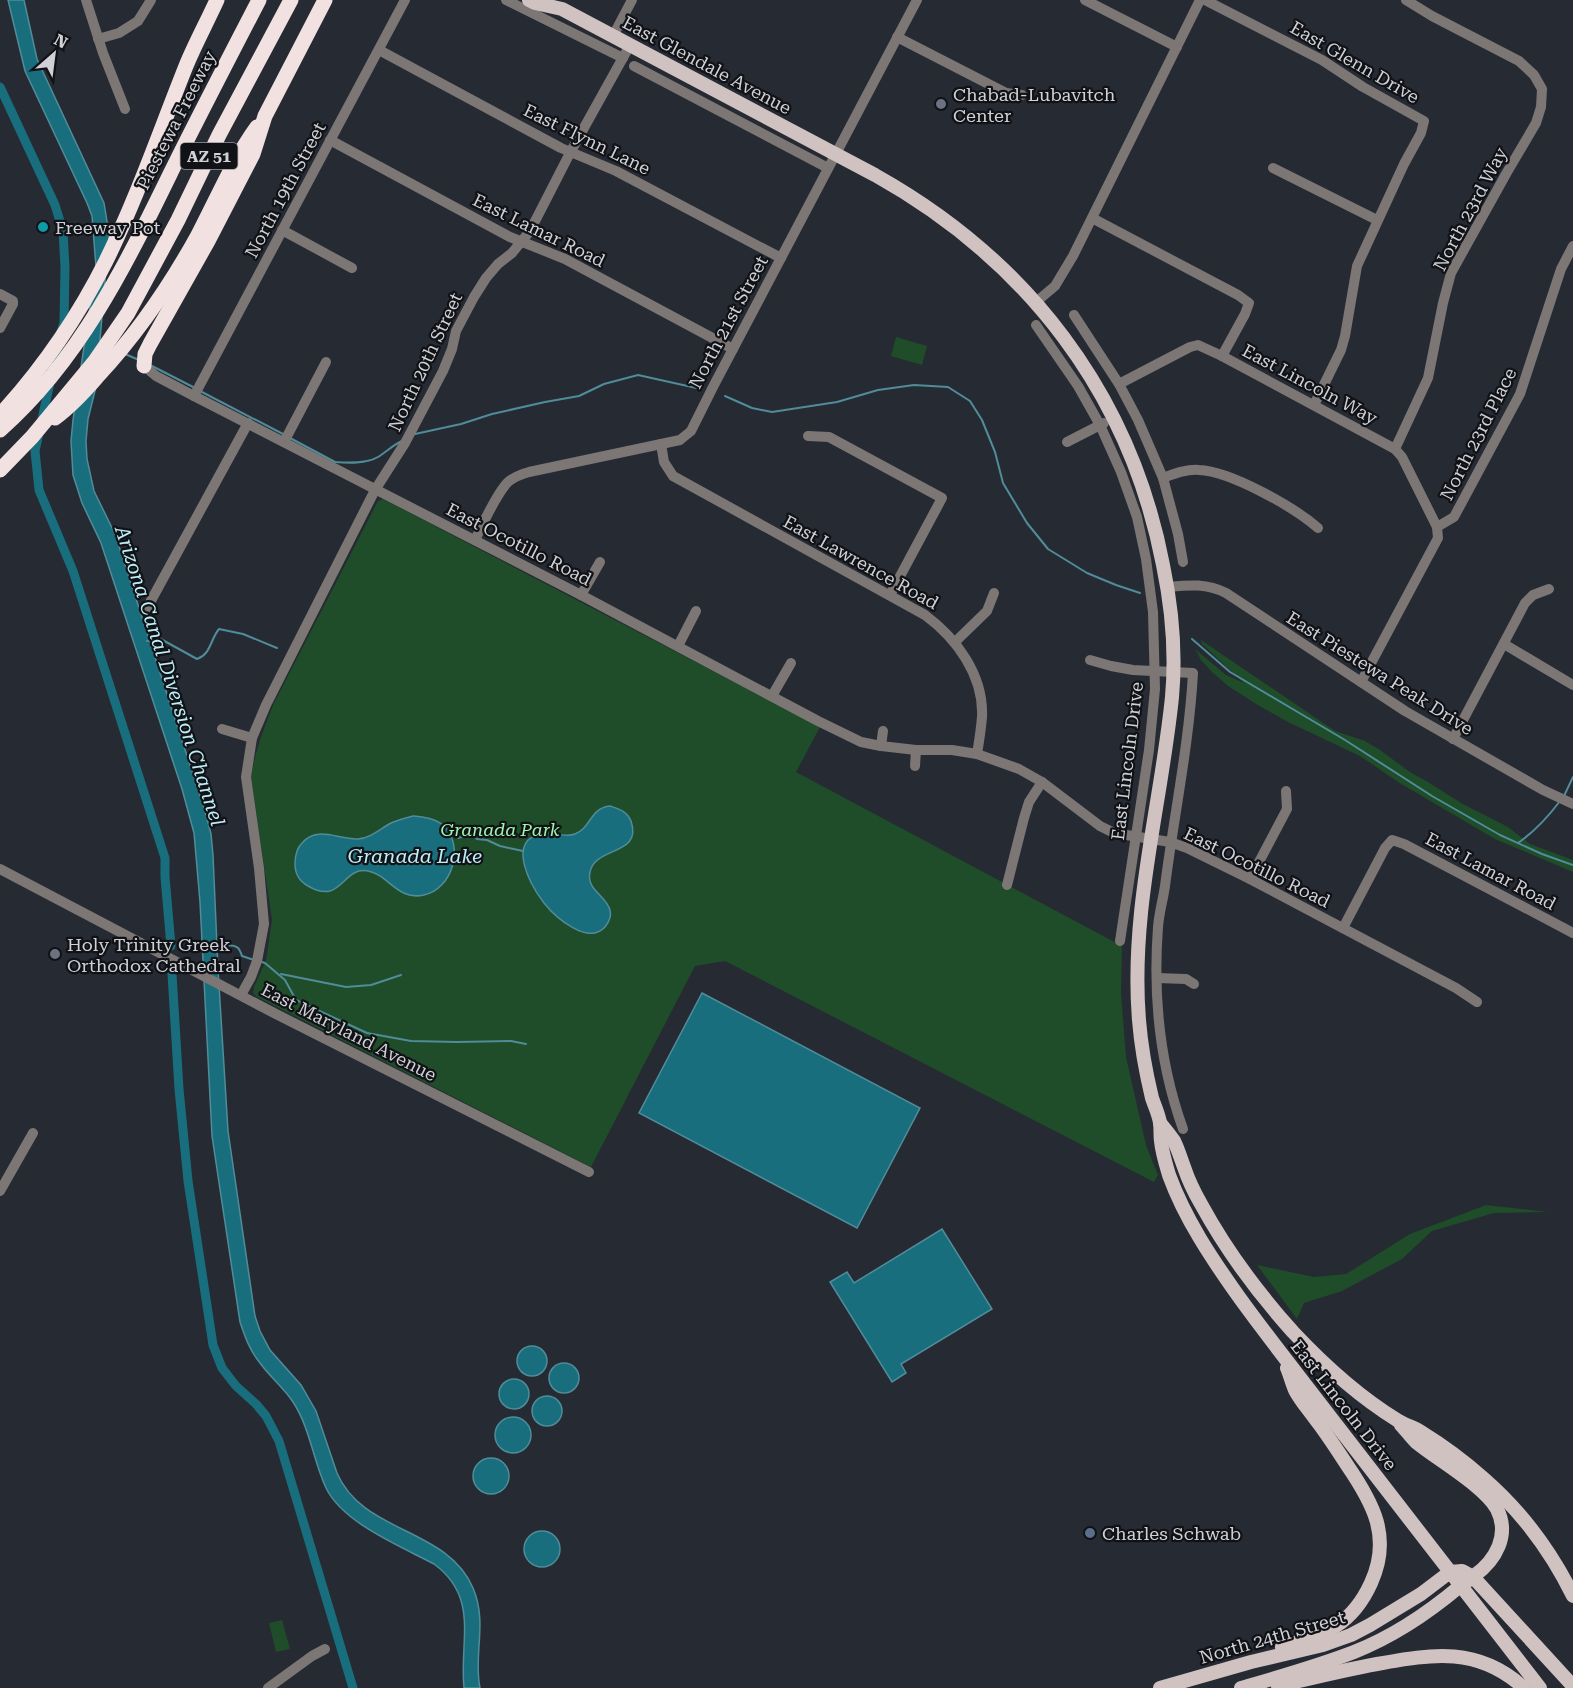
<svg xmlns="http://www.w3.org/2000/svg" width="1573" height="1688" font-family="'Roboto Serif',serif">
  <rect width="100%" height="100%" fill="#262a33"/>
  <g fill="#1f4c29">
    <polygon points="896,337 927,346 922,365 891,356"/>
    <path d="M383,499L820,727L796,772L1122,946L1121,993L1126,1057L1146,1145L1158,1175L1154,1182L725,961L695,966L591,1167L257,997L253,993L254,987L266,960L272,920L251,777C255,751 264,728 274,703L378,501Z"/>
    <polygon points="1201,640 1335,731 1365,741 1380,750 1410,772 1428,782 1461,803 1508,827 1530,844 1573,860 1573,872 1495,839 1398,782 1360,756 1288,722 1256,704 1228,686 1212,672 1201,660 1195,649 1226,675 1244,683 1202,644"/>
    <polygon points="1486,1205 1548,1212 1494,1213 1432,1231 1402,1259 1342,1291 1304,1303 1297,1319 1257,1265 1314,1277 1346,1274 1410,1234"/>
    <polygon points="282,1620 290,1649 276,1652 269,1623"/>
  </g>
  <g fill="#196e7e" stroke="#508c99" stroke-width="1.5">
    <path d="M8,0H24L37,59L104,203L109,234L96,387L88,419L86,441L87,459L94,491L115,534L205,811L211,834L213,855L218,969L228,1131L255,1316L260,1331L270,1350L301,1385L316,1411L337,1473C363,1534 447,1527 473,1588C488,1623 473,1655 480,1688H464C459,1641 480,1598 434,1564C400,1546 343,1523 326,1488C313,1460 310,1428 293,1402C284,1388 270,1377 260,1363C250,1351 245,1337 240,1322L212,1136L200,902L194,833L182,789L101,543L82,503L73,475L71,441L73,420L96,267L92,216L87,203L25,71Z"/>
    <path d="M610,806C619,809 627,811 631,821C643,856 595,846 590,872C586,890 606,895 610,910C612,917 609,922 605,927C588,946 555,917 544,903C531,886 504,839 544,833C554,832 565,838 575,834C591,828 590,808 610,806Z"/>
    <path d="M413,816C423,817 434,818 443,825C465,845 453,889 424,895C397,901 389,875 368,871C342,866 342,906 308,886C299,881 295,874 295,864C295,857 297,848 302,843C317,825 339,840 358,839C371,838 380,829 391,823C398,820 405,818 413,816Z"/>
    <polygon points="702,993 920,1108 857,1228 639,1113"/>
    <polygon points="942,1229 992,1309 901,1364 906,1373 892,1382 830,1282 847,1272 854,1283"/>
    <circle cx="532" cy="1361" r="15"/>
    <circle cx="564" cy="1378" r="15"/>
    <circle cx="514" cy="1394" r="15"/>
    <circle cx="547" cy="1411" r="15"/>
    <circle cx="513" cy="1435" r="18"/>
    <circle cx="491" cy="1476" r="18"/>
    <circle cx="542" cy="1549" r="18"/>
  </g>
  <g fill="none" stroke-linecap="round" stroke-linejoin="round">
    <g stroke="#508c99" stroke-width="2">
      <polyline points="125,354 139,360"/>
      <polyline points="152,366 195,388"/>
      <polyline points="200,391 283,434"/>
      <polyline points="725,396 752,408 772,412 837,402 878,390 914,385 948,387 970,401 982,420 995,452 1003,483 1027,523 1048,549 1087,573 1116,585 1140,593"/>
      <polyline points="415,434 461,424 492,414 545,402 579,396 604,384 638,375 701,389"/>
      <path d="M290,438L335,462C348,463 366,464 378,457C386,452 393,445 402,441"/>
      <polyline points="1192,639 1230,672 1345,740 1432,796 1500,835 1542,854 1573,865"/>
      <path d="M147,641L159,638L197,659C211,654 210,640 219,629L243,634L277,648"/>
      <polyline points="1564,796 1573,777"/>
      <polyline points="458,838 468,835 473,836 477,839 487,840 500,846 523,851"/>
      <path d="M1518,843C1534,832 1548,817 1560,801"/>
      <path d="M215,946C221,946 233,943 238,948C240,950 241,953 242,956L254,960"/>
      <polyline points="259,961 265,963 285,980 296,1000 367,1033 411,1041 457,1042 511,1041 526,1044"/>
      <polyline points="281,974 346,987 371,985 401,975"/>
    </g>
    <g stroke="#196e7e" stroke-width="9">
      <polyline points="0,87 55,205 63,231 65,267 64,323 61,332"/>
      <polyline points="58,346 35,451 39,490 73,571 165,858 165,877 171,946"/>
      <polyline points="172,974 179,1089 188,1181 213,1345 222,1368 236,1386 256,1404 266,1416 279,1441 353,1688"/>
    </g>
    <g stroke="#7c7675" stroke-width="10">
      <polyline points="86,0 103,53 125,109"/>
      <polyline points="506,0 623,58"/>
      <polyline points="1085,0 1177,47"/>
      <polyline points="1205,0 1322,60 1363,87 1424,121 1421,133 1404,164 1357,266 1345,336 1341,350 1314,405"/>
      <polyline points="613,36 632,0"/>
      <polyline points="897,37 1006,93 1022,95"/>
      <polyline points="98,39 119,33 138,21 151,0"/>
      <polyline points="379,50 561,148 616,171 781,258"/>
      <polyline points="634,66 828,168"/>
      <polyline points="330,140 510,237 565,259 733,349"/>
      <polyline points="1273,168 1377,220"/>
      <polyline points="1092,218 1238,295 1249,303 1245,314 1222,356"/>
      <polyline points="282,230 352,268"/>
      <polyline points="0,294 13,301 13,304 0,328"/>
      <polyline points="1036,302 1055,286 1073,256 1200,0"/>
      <polyline points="1074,315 1119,384 1138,420 1163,478 1178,534 1183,562"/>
      <polyline points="1036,325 1078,386 1100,425 1121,472 1137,517 1146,559 1153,612 1155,689 1149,750 1120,941"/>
      <polyline points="144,366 156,376 194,396 581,595 818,721 861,742 881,746 916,750 952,750 977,754 1019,769 1042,782 1100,826 1114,833 1170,842 1187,848 1250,879 1456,988 1477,1002"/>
      <polyline points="1119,384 1190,347 1198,345 1222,356 1395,449 1402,457 1437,527 1438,538 1361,682"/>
      <polyline points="194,396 405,0"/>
      <polyline points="808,436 829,437 942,498 890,595"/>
      <polyline points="284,442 326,362"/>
      <polyline points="1067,442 1104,423"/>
      <path d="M661,444L664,462L673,476L925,615C956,638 984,675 982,717C981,729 979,742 977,754"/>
      <polyline points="1395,449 1428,378 1443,303 1451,273 1506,174 1536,123 1541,107 1542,89 1534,75 1519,61 1432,16 1406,0"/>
      <path d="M1163,478C1174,474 1186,469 1199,470C1230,471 1294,507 1318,528"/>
      <polyline points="1437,527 1454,517 1520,394 1561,269 1573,246"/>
      <path d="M475,540C483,524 496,494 508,482C514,477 522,474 529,472L680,440L691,431L714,385L917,0"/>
      <path d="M1167,587C1189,585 1206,583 1226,593L1405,711L1543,790L1573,804"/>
      <polyline points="581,595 600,562"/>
      <polyline points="147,608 248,423"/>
      <polyline points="955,642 987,611 994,593"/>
      <polyline points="1504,644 1573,685"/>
      <polyline points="678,646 696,611"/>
      <path d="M1090,660L1111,666L1133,670L1193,673C1189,745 1174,815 1165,886C1163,900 1159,913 1158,927C1153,994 1160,1065 1183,1129"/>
      <polyline points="772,696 791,663"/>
      <polyline points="222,729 252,738"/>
      <polyline points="1453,739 1525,603 1533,595 1549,589"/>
      <polyline points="881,746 883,731"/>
      <polyline points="915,766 916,750"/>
      <polyline points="0,869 274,1013 589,1172"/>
      <polyline points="1250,879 1287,809 1286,791"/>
      <polyline points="1007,885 1024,818 1029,802 1042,782"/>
      <polyline points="1343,928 1385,848 1392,840 1404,844 1573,933"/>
      <polyline points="1157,978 1186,979 1194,984"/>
      <polyline points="241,995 251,977 257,961 264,924 259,868 246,777 252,738 266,705 375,490 405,443 443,371 452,349 456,331 474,297 486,278 498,264 512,253 530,231 570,153 630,45"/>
      <polyline points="0,1191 33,1133"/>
      <polyline points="268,1688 312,1656 325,1649"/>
    </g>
    <g stroke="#cfc2c1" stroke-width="14">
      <path d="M529,0L535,3L562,9L875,175C1027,260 1130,393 1163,565C1172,608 1176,653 1172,697C1161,806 1130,910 1139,1020C1141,1046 1146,1073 1152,1098C1155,1107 1159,1115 1160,1123C1161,1129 1160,1135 1161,1141C1162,1152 1166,1165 1169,1175C1185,1219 1212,1259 1239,1297C1270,1340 1303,1381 1335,1423C1404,1511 1471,1600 1540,1688"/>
      <path d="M1160,1123C1165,1129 1170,1135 1174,1141C1178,1149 1181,1159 1184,1167C1188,1179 1194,1192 1201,1204C1226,1250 1258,1293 1293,1332C1324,1365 1358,1396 1397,1420C1404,1425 1414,1427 1421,1432C1442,1445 1464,1461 1483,1478C1521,1511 1551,1551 1573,1596"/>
      <path d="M1282,1647C1324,1634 1351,1627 1371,1583C1392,1537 1373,1503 1347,1465C1337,1450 1327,1434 1316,1420C1309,1410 1300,1400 1295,1390C1292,1383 1290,1375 1287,1368"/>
      <path d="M1278,1686C1311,1678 1344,1670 1377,1664C1433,1654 1478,1646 1524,1688"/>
      <polyline points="1160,1688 1251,1662 1323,1645 1351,1635 1370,1625 1421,1594 1450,1572 1462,1571 1473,1577 1573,1686"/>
      <path d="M1241,1688C1279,1677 1318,1666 1354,1652C1392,1637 1428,1613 1459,1587C1464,1583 1469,1580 1474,1576C1496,1560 1510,1535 1497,1509C1484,1486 1438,1460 1416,1442C1411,1437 1406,1430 1401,1425"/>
    </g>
    <g stroke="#f1e1e0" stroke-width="15">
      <polyline points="144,366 145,354 150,344 208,241 253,154 265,116 325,0"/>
      <path d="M0,415C42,369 78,317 106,261C137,198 160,131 186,66C195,44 207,22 217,0"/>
      <path d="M55,418C71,406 84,392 97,377C137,334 170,286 198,235C217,199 233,160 257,127"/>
      <path d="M0,430C82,358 129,258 176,162C203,108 231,54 259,0"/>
      <polyline points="0,470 32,437 95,361 128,313 178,220 219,135 291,0"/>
    </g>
  </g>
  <g fill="#6b7280" stroke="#111216" stroke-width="2">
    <circle cx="941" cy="104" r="6"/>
    <circle cx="55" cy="954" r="6"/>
  </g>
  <circle fill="#0f9aa8" stroke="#111216" stroke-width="2" cx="43" cy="227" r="6"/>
  <circle fill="#5c6f8a" stroke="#111216" stroke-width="2" cx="1090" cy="1533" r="6"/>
  <g text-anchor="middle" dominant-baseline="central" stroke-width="4.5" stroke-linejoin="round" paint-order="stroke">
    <rect fill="#111216" stroke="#96989d" stroke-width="1.5" x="180.5" y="143" width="57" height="26" rx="4.5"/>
    <g font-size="16" font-weight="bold" fill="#cfd1d7">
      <text x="209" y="156">AZ 51</text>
    </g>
    <g font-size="18" fill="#cfd1d7" stroke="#111216">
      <text transform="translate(1355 62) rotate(30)">East Glenn Drive</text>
      <text transform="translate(707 65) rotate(28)">East Glendale Avenue</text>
      <text transform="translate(176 120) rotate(-63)">Piestewa Freeway</text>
      <text transform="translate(587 139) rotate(26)">East Flynn Lane</text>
      <text transform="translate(285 190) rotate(-62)">North 19th Street</text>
      <text transform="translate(1470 209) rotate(-62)">North 23rd Way</text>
      <text transform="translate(539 230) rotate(26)">East Lamar Road</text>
      <text transform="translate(728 322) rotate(-62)">North 21st Street</text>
      <text transform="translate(425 362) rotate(-65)">North 20th Street</text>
      <text transform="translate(1310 384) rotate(28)">East Lincoln Way</text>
      <text transform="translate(1478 434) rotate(-63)">North 23rd Place</text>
      <text transform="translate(519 544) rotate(27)">East Ocotillo Road</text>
      <text transform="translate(861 562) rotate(29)">East Lawrence Road</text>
      <text transform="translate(1380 673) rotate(32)">East Piestewa Peak Drive</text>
      <text transform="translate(1127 761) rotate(-83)">East Lincoln Drive</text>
      <text transform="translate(1257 867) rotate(26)">East Ocotillo Road</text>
      <text transform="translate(1491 871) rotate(28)">East Lamar Road</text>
      <text transform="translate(349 1032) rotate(27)">East Maryland Avenue</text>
      <text transform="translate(1344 1405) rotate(52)">East Lincoln Drive</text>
      <text transform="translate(1272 1637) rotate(-16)">North 24th Street</text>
    </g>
    <g font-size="18" fill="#cfd1d7" stroke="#111216" text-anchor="start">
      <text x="953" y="94">Chabad-Lubavitch<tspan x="953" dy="21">Center</tspan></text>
      <text x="55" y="227">Freeway Pot</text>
      <text x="67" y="944">Holy Trinity Greek<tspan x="67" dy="21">Orthodox Cathedral</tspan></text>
      <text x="1102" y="1533">Charles Schwab</text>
    </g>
    <g font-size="18" font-style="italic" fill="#9ff6ae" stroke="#111216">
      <text x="500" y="829">Granada Park</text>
    </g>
    <g font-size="20" font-style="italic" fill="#bcedf8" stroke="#111216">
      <text transform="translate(170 676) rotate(72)">Arizona Canal Diversion Channel</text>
      <text x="415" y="856">Granada Lake</text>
    </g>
  </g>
  <g transform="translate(54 54) rotate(28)" stroke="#111216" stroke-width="4.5" paint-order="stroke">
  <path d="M0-4.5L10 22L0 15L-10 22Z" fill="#cfd1d7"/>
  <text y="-9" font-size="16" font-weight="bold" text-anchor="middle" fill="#cfd1d7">N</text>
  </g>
</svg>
